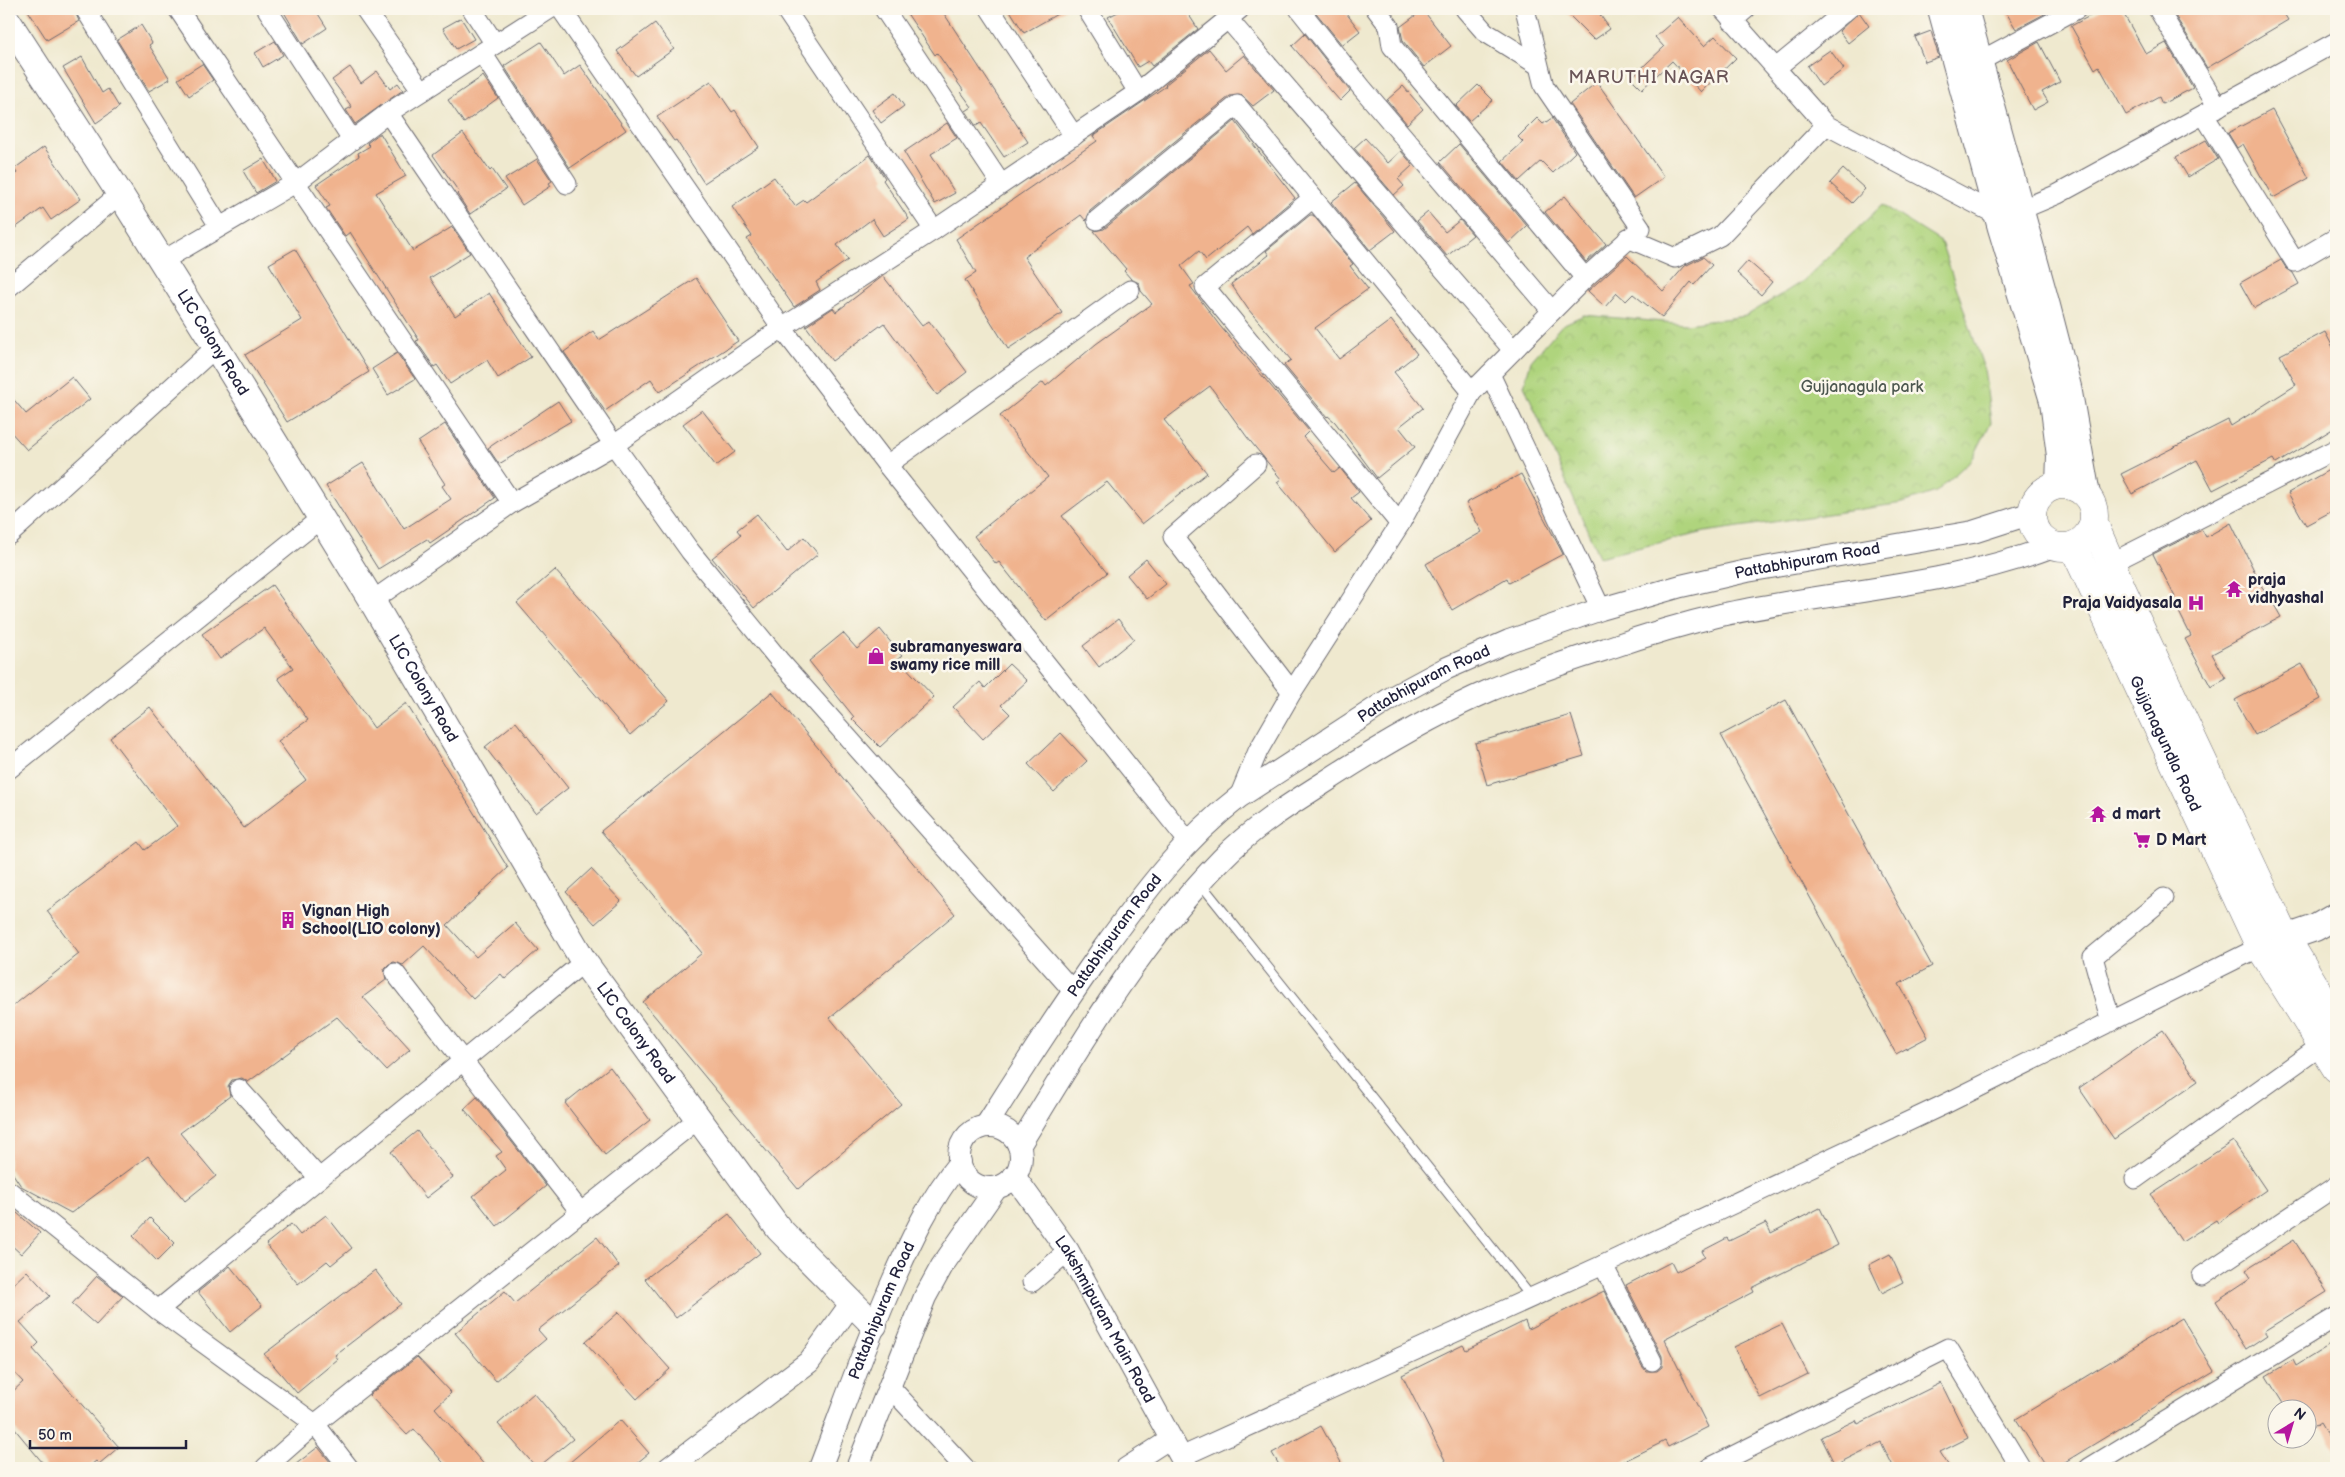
<svg xmlns="http://www.w3.org/2000/svg" width="2345" height="1477" font-family="'Balsamiq Sans',sans-serif">
  <defs>
    <pattern id="park-crowns" width="20" height="18" patternUnits="userSpaceOnUse" patternTransform="scale(1.25)"><rect width="20" height="18" fill="#afd47d"/><path d="M2 6a3 3 0 1 1 6 0M12 15a3 3 0 1 1 6 0" fill="none" stroke="#96b66d"/></pattern>
  </defs>
  <rect width="100%" height="100%" fill="#fbf7ec"/>
  <filter id="ink" filterUnits="userSpaceOnUse"><feTurbulence type="fractalNoise" baseFrequency=".02" numOctaves="2"/><feDisplacementMap in="SourceGraphic" scale="10" xChannelSelector="R" yChannelSelector="G"/><feConvolveMatrix kernelMatrix="1 2 1 2 8 2 1 2 1" color-interpolation-filters="sRGB"/></filter>
  <filter id="wash" filterUnits="userSpaceOnUse"><feTurbulence type="fractalNoise" baseFrequency=".0096" numOctaves="4" result="noise"/><feDisplacementMap in="SourceGraphic" scale="20" xChannelSelector="R" yChannelSelector="G"/><feGaussianBlur stdDeviation="1.12" result="paint"/><feColorMatrix in="noise" values="0 0 0 0 0 0 0 0 0 0 0 0 0 0 0 0 0 1.4 0 .05"/><feComposite in="paint" operator="in"/></filter>
  <g filter="url(#wash)">
    <rect width="100%" height="100%" fill="#efe9cf"/>
    <polygon fill="url(#park-crowns)" stroke="#687b5c" points="1882,205 1941,242 1984,369 1991,422 1973,458 1936,492 1903,503 1705,532 1599,557 1524,385 1531,361 1562,325 1584,315 1686,324 1746,316 1803,281"/>
    <g id="blocks">
      <g fill="#f0b38e">
        <polygon points="27,9 74,9 79,21 47,40"/>
        <polygon points="282,9 315,9 327,28 303,44"/>
        <polygon points="904,9 941,9 1028,142 1004,157 981,123 976,126 966,111 972,107 961,92 963,90 937,53 935,55"/>
        <polygon points="1009,9 1066,9 1024,33"/>
        <polygon points="1124,9 1185,9 1198,29 1152,66 1148,61 1138,67 1108,17"/>
        <polygon points="1313,9 1343,9 1360,31 1342,45"/>
        <polygon points="1563,9 1596,9 1610,29 1594,40"/>
        <polygon points="2004,9 2054,9 2016,29"/>
        <polygon points="2103,9 2121,9 2146,54 2166,43 2193,88 2162,104 2159,97 2126,115 2099,66 2095,69 2071,26"/>
        <polygon points="2171,9 2281,9 2288,20 2207,68"/>
        <polygon points="1423,10 1451,46 1424,67 1403,41 1400,27"/>
        <polygon points="1859,12 1869,26 1848,43 1839,31"/>
        <polygon points="1678,17 1704,46 1715,36 1736,58 1701,92 1672,61 1642,89 1631,78 1664,47 1655,37"/>
        <polygon points="461,18 474,39 456,49 443,28"/>
        <polygon points="655,23 674,49 636,76 617,51"/>
        <polygon points="141,25 152,43 149,45 170,79 149,91 117,40"/>
        <polygon points="1931,31 1939,57 1925,62 1915,37"/>
        <polygon points="1305,34 1350,91 1340,101 1292,46"/>
        <polygon points="275,41 283,55 263,67 255,53"/>
        <polygon points="541,42 564,76 580,65 626,130 570,168 504,66"/>
        <polygon points="2039,42 2060,82 2042,92 2048,102 2033,110 2007,60"/>
        <polygon points="1209,49 1226,70 1244,55 1274,90 1253,106 1241,95 1230,96 1090,211 1086,221 1081,215 1024,257 1062,313 1008,349 965,280 976,273 956,239 1097,141 1093,136 1166,86 1165,85"/>
        <polygon points="1830,50 1844,69 1821,86 1807,66"/>
        <polygon points="82,57 102,93 108,89 119,107 96,123 63,68"/>
        <polygon points="202,64 213,80 189,96 178,79"/>
        <polygon points="350,67 361,83 377,71 390,89 398,83 403,90 355,124 346,110 352,107 332,80"/>
        <polygon points="483,76 498,98 464,123 448,100"/>
        <polygon points="711,81 732,112 735,110 759,147 704,183 676,140 674,141 657,117"/>
        <polygon points="1597,82 1664,177 1634,198 1570,104"/>
        <polygon points="1478,85 1493,100 1469,121 1456,106"/>
        <polygon points="1403,86 1423,109 1407,124 1387,100"/>
        <polygon points="895,93 904,106 881,123 872,110"/>
        <polygon points="2272,110 2309,178 2273,198 2243,144 2237,148 2228,133"/>
        <polygon points="1537,118 1543,124 1552,118 1575,152 1553,173 1541,161 1519,181 1502,161 1523,142 1518,137"/>
        <polygon points="1235,121 1295,198 1252,234 1247,227 1206,260 1199,251 1181,266 1194,284 1190,286 1220,326 1309,431 1303,437 1334,473 1340,468 1359,492 1351,498 1371,521 1335,552 1277,482 1281,479 1247,437 1210,386 1164,420 1207,473 1142,524 1107,482 1062,516 1107,573 1046,621 999,562 996,564 974,536 1048,477 1000,416 1043,382 1046,386 1096,344 1152,304 1141,291 1139,283 1131,279 1124,271 1126,269 1094,231 1104,229"/>
        <polygon points="947,123 957,138 931,154 955,193 935,204 904,152"/>
        <polygon points="380,133 406,176 376,193 413,251 452,227 470,253 430,278 455,316 489,293 531,357 498,378 487,360 450,384 437,365 434,367 416,341 419,340 350,232 345,236 326,208 330,206 316,185 359,156 358,153 370,146 367,143"/>
        <polygon points="463,133 490,171 492,169 506,189 470,214 457,194 459,192 433,155"/>
        <polygon points="1365,138 1388,163 1401,151 1413,165 1398,179 1404,186 1394,195 1354,148"/>
        <polygon points="2206,140 2218,159 2188,177 2176,157"/>
        <polygon points="1459,144 1527,226 1509,243 1440,162"/>
        <polygon points="44,147 81,199 51,220 43,208 15,228 9,219 9,179 17,173 14,169"/>
        <polygon points="870,155 885,178 883,180 909,219 883,236 872,219 837,245 848,260 816,282 820,290 794,307 747,239 752,236 732,207 774,177 795,206 804,200 806,202"/>
        <polygon points="263,159 276,181 256,193 243,171"/>
        <polygon points="537,159 552,181 549,183 551,186 522,205 505,179"/>
        <polygon points="1843,169 1865,189 1852,203 1830,183"/>
        <polygon points="1355,183 1395,231 1370,250 1331,202"/>
        <polygon points="1565,196 1606,244 1586,262 1545,212"/>
        <polygon points="1428,212 1445,232 1460,220 1473,235 1447,256 1417,221"/>
        <polygon points="1310,215 1313,215 1353,264 1350,266 1368,289 1315,328 1339,359 1391,320 1417,354 1394,372 1423,408 1399,427 1415,447 1377,478 1335,422 1328,416 1327,417 1284,365 1291,360 1248,309 1231,284 1269,255 1266,251"/>
        <polygon points="295,249 369,372 287,422 245,355 302,320 269,264"/>
        <polygon points="1627,256 1663,291 1685,266 1703,257 1712,265 1694,285 1691,282 1662,317 1633,294 1626,301 1617,293 1605,307 1588,291"/>
        <polygon points="2281,260 2286,268 2293,273 2299,284 2254,308 2240,283"/>
        <polygon points="1748,261 1772,282 1761,295 1737,273"/>
        <polygon points="883,276 922,326 929,321 967,372 937,395 884,323 832,361 806,326 833,308 836,312"/>
        <polygon points="696,278 738,341 660,392 651,379 605,411 564,352 593,331 599,340"/>
        <polygon points="2325,332 2336,353 2336,427 2276,464 2273,459 2213,490 2197,460 2132,494 2121,474 2228,420 2231,426 2296,385 2280,355"/>
        <polygon points="397,353 415,379 388,395 372,369"/>
        <polygon points="72,377 90,399 27,450 9,430 9,394 26,414"/>
        <polygon points="558,401 571,421 499,464 488,448"/>
        <polygon points="702,410 735,452 716,466 683,424"/>
        <polygon points="445,424 495,498 430,543 427,539 378,569 326,486 363,463 404,529 451,499 442,486 445,484 418,442"/>
        <polygon points="2336,466 2336,509 2306,525 2288,493"/>
        <polygon points="1521,474 1563,554 1509,583 1507,578 1452,610 1426,564 1482,532 1466,503"/>
        <polygon points="757,514 787,552 804,537 818,554 754,608 712,558 741,535 737,530"/>
        <polygon points="2231,523 2266,595 2268,594 2281,617 2212,654 2226,679 2211,687 2185,639 2191,636 2173,600 2176,599 2153,554 2202,530 2206,537"/>
        <polygon points="1146,559 1166,584 1147,599 1127,575"/>
        <polygon points="555,570 669,701 630,735 517,603"/>
        <polygon points="272,585 374,728 406,703 508,868 447,925 476,957 515,923 538,950 505,979 501,974 473,999 424,946 403,965 394,962 389,964 384,969 386,980 363,997 410,1049 386,1070 337,1017 248,1082 242,1078 232,1080 228,1086 230,1096 180,1133 216,1176 185,1201 148,1156 71,1213 21,1186 9,1168 9,1009 79,954 47,911 139,842 145,850 177,826 110,738 150,707 244,828 306,780 278,741 308,720 278,678 293,668 264,628 220,659 202,634"/>
        <polygon points="1118,619 1134,639 1099,667 1083,646"/>
        <polygon points="880,629 902,656 898,659 934,697 880,747 852,719 854,717 809,661 843,633 857,649"/>
        <polygon points="1009,664 1027,681 1001,705 1010,714 983,739 953,707 980,682 985,688"/>
        <polygon points="2302,664 2321,699 2255,735 2235,700"/>
        <polygon points="772,692 955,914 830,1018 901,1104 798,1189 643,1002 702,953 601,831"/>
        <polygon points="1786,700 1932,966 1899,984 1928,1037 1896,1054 1721,735"/>
        <polygon points="1571,715 1584,756 1487,785 1475,743"/>
        <polygon points="516,722 568,788 536,813 485,747"/>
        <polygon points="1061,733 1087,761 1054,792 1028,764"/>
        <polygon points="591,869 621,901 595,924 566,892"/>
        <polygon points="2163,1030 2198,1081 2114,1139 2079,1088"/>
        <polygon points="610,1067 650,1120 605,1155 565,1103"/>
        <polygon points="477,1097 546,1186 497,1226 473,1196 506,1170 496,1156 502,1152 464,1109"/>
        <polygon points="417,1131 453,1177 426,1198 391,1152"/>
        <polygon points="2233,1141 2266,1190 2218,1223 2216,1220 2182,1242 2151,1195"/>
        <polygon points="9,1206 40,1233 21,1254 9,1243"/>
        <polygon points="1820,1208 1838,1245 1752,1288 1754,1292 1664,1339 1708,1427 1668,1447 1665,1441 1610,1468 1449,1468 1402,1375 1463,1345 1466,1350 1525,1321 1528,1329 1604,1291 1642,1366 1646,1371 1657,1371 1662,1367 1662,1356 1626,1285 1671,1262 1676,1272 1705,1257 1702,1251 1727,1238 1729,1241 1766,1223 1771,1233"/>
        <polygon points="729,1214 760,1253 676,1318 645,1279"/>
        <polygon points="326,1215 352,1248 331,1265 327,1261 298,1284 266,1244 291,1224 300,1235"/>
        <polygon points="150,1218 175,1243 157,1261 133,1236"/>
        <polygon points="597,1237 619,1266 538,1330 546,1339 496,1381 455,1333 505,1291 515,1303"/>
        <polygon points="2294,1240 2327,1292 2264,1331 2267,1335 2246,1349 2216,1301 2251,1278 2246,1270"/>
        <polygon points="1890,1254 1903,1282 1882,1293 1869,1265"/>
        <polygon points="230,1266 262,1306 230,1332 198,1292"/>
        <polygon points="375,1270 401,1304 335,1355 338,1359 297,1393 264,1354"/>
        <polygon points="27,1271 50,1296 20,1322 39,1343 33,1349 119,1447 99,1464 96,1461 87,1468 47,1468 9,1422 9,1395 23,1382 9,1367 9,1288"/>
        <polygon points="97,1276 123,1296 96,1325 72,1304"/>
        <polygon points="619,1312 670,1369 637,1399 585,1342"/>
        <polygon points="2182,1318 2214,1371 2055,1468 2047,1468 2016,1419"/>
        <polygon points="1782,1324 1808,1374 1760,1398 1734,1347"/>
        <polygon points="2336,1341 2336,1450 2320,1423 2308,1431 2308,1410 2287,1410 2266,1376 2293,1360 2296,1366"/>
        <polygon points="417,1357 451,1393 435,1408 487,1468 448,1468 414,1429 407,1435 369,1395"/>
        <polygon points="1941,1383 1968,1438 1940,1452 1950,1468 1894,1468 1881,1442 1835,1465 1821,1437 1856,1420 1858,1424"/>
        <polygon points="534,1393 573,1439 537,1468 498,1424"/>
        <polygon points="620,1420 649,1453 631,1468 563,1468"/>
        <polygon points="1321,1426 1344,1468 1281,1468 1272,1453"/>
        <polygon points="318,1447 335,1468 291,1468"/>
      </g>
    </g>
  </g>
  <g filter="url(#ink)">
    <use href="#blocks" fill-opacity="0" stroke="#6a686f" stroke-width="1"/>
    <g fill="none" stroke-linecap="round" stroke-linejoin="round">
      <g stroke="#6a686f" stroke-width="11">
        <polyline id="service" points="1201,884 1532,1298"/>
      </g>
      <g stroke="#6a686f" stroke-width="21">
        <g id="minor">
          <polyline points="85,9 219,226"/>
          <polyline points="178,9 512,503"/>
          <polyline points="267,9 352,140"/>
          <polyline points="365,9 422,91"/>
          <polyline points="472,9 495,44"/>
          <polyline points="561,9 782,328 887,465 1188,841"/>
          <polyline points="785,9 934,230"/>
          <polyline points="884,9 1001,184"/>
          <polyline points="990,9 1074,136"/>
          <polyline points="1087,9 1138,92"/>
          <polyline points="1299,9 1362,88 1552,311"/>
          <polyline points="1376,9 1389,26 1392,46 1585,278"/>
          <polyline points="1465,9 1485,32 1538,65"/>
          <polyline points="1723,9 1826,125 1997,215 2020,210 2058,194 2336,42"/>
          <polyline points="2158,9 2218,107"/>
          <polyline points="1228,19 1513,350"/>
          <polyline points="1732,21 1746,9"/>
          <polyline points="482,53 567,184"/>
          <polyline points="1980,61 2077,9"/>
          <polyline points="1776,68 1848,9"/>
          <polyline points="388,113 614,445 690,551 779,660 1073,991"/>
          <polyline points="2204,115 2295,262 2336,238"/>
          <polyline points="1313,198 1205,287 1400,524"/>
          <polyline points="1097,220 1237,105 1472,392"/>
          <polyline points="1628,238 1675,258 1720,236 1826,125"/>
          <polyline points="162,261 297,182 388,113 550,9"/>
          <polyline points="9,287 120,194"/>
          <polyline points="1490,374 1601,609"/>
          <polyline points="1256,464 1173,537 1292,692"/>
          <polyline points="887,465 1130,290"/>
          <polyline points="9,535 216,347"/>
          <polyline points="2111,563 2336,449"/>
          <polyline points="372,601 512,503 614,445 782,328 934,230 1138,92 1240,9"/>
          <polyline points="9,769 320,519"/>
          <polyline points="1239,797 1258,751 1292,692 1400,524 1472,392 1585,278 1641,228 1544,86 1525,9"/>
          <polyline points="395,973 581,1213"/>
          <polyline points="2111,1022 2093,957 2164,898"/>
          <polyline points="239,1089 319,1178"/>
          <polyline points="2135,1179 2322,1045"/>
          <polyline points="9,1191 158,1310 315,1424 349,1468"/>
          <polyline points="1603,1265 1652,1361"/>
          <polyline points="2202,1276 2336,1186"/>
          <polyline points="1032,1282 1068,1251"/>
          <polyline points="158,1310 584,962"/>
          <polyline points="889,1386 965,1468"/>
          <polyline points="1181,1457 1603,1265 1941,1106 2260,947"/>
          <polyline points="265,1468 315,1424 698,1119"/>
          <polyline points="1125,1468 1170,1439"/>
          <polyline points="1709,1468 1948,1348 2021,1468"/>
          <polyline points="2089,1468 2336,1317"/>
        </g>
      </g>
      <g stroke="#6a686f" stroke-width="24">
        <g id="tertiary">
          <path id="s1" d="M986,1126C1023,1067 1061,1009 1101,952C1142,895 1183,840 1239,797L1393,697L1445,669L1509,641L1601,609L1681,586L1747,571L1973,532L2032,513"/>
          <circle cx="990" cy="1157" r="31"/>
          <path d="M1019,1146C1080,1046 1139,944 1222,859C1251,829 1287,806 1322,784C1377,748 1433,715 1493,689C1530,674 1568,661 1606,649C1643,636 1682,624 1721,615C1832,591 1946,587 2053,546"/>
          <path id="s2" d="M1014,1176L1068,1251L1187,1468"/>
          <polyline points="669,1468 809,1362 851,1304"/>
          <path id="s3" d="M820,1468C844,1405 866,1342 893,1281C912,1238 930,1199 960,1162"/>
          <polyline points="857,1468 925,1297 942,1266 997,1187"/>
        </g>
      </g>
      <g stroke="#6a686f" stroke-width="28">
        <g id="secondary">
          <polyline points="1941,9 2001,228 2053,401 2060,456 2059,485"/>
          <polyline points="1965,9 2047,306 2068,387 2087,495"/>
          <path id="s4" d="M9,23L120,194L216,347L372,601L584,962L779,1229L874,1325"/>
          <polyline points="2286,938 2315,928 2336,916"/>
        </g>
      </g>
      <g stroke="#6a686f" stroke-width="29">
        <g id="primary">
          <circle cx="2063" cy="516" r="31"/>
          <polyline points="2094,524 2123,591 2286,938 2336,1021"/>
          <path id="s5" d="M2073,546L2260,947L2336,1068"/>
        </g>
      </g>
      <use href="#service" stroke="#fff" stroke-width="9"/>
      <use href="#minor" stroke="#fff" stroke-width="19"/>
      <use href="#tertiary" stroke="#fff" stroke-width="22"/>
      <use href="#secondary" stroke="#fff" stroke-width="26"/>
      <use href="#primary" stroke="#fff" stroke-width="28"/>
    </g>
  </g>
  <defs>
    <g id="temple-bare" transform="scale(1.35)"><path d="M0-6L5-2H3V0L6.5 2.5H4V6H1.5V3h-3V6H-4V2.5H-6.5L-3 0V-2H-5Z" fill="#b5179e" stroke="#fbf7ec" stroke-width="2.5" paint-order="stroke"/></g>
    <g id="hospital-bare" transform="scale(1.35)"><path d="M-5-5h3v3.5h4V-5h3V5h-3V1.5h-4V5h-3Z" fill="#b5179e" stroke="#fbf7ec" stroke-width="2.5" paint-order="stroke"/></g>
    <g id="shop-bare" transform="scale(1.35)"><path d="M-5-2.5h2.3a2.7 3.5 0 0 1 5.4 0H5L5.5 6h-11ZM-1.5-2.5h3a1.5 2.3 0 0 0-3 0Z" fill="#b5179e" stroke="#fbf7ec" stroke-width="2.5" paint-order="stroke"/></g>
    <g id="supermarket-bare" transform="scale(1.35)"><path d="M-6-5.5h2.5l.6 2H6L4.5 2H-2.5L-4.4-4H-6ZM-1.5 3.2a1.3 1.3 0 1 0 .1 0ZM3 3.2a1.3 1.3 0 1 0 .1 0Z" fill="#b5179e" stroke="#fbf7ec" stroke-width="2.5" paint-order="stroke"/></g>
    <g id="building-bare" transform="scale(1.35)"><path d="M-4-6H4V6H1V3H-1V6H-4ZM-2.5-4.3h1.7v1.8h-1.7ZM.8-4.3h1.7v1.8H.8ZM-2.5-1h1.7V.8h-1.7ZM.8-1h1.7V.8H.8Z" fill="#b5179e" stroke="#fbf7ec" stroke-width="2.5" paint-order="stroke"/></g>
  </defs>
  <g fill-rule="evenodd">
    <use href="#temple-bare" x="2234" y="589"/>
    <use href="#hospital-bare" x="2196" y="603"/>
    <use href="#shop-bare" x="876" y="656"/>
    <use href="#temple-bare" x="2098" y="814"/>
    <use href="#supermarket-bare" x="2142" y="840"/>
    <use href="#building-bare" x="288" y="920"/>
  </g>
  <g text-anchor="middle" dominant-baseline="central" stroke-width="5" stroke-linejoin="round" paint-order="stroke">
    <g font-size="16" fill="#22223b" stroke="#fbf7ec">
      <text stroke="none"><textPath href="#s4" startOffset="379">LIC Colony Road</textPath></text>
      <text stroke="none"><textPath href="#s1" startOffset="1039">Pattabhipuram Road</textPath></text>
      <text stroke="none"><textPath href="#s1" startOffset="634">Pattabhipuram Road</textPath></text>
      <text stroke="none"><textPath href="#s4" startOffset="784">LIC Colony Road</textPath></text>
      <text stroke="none"><textPath href="#s5" startOffset="218">Gujjanagundla Road</textPath></text>
      <text stroke="none"><textPath href="#s1" startOffset="230">Pattabhipuram Road</textPath></text>
      <text stroke="none"><textPath href="#s4" startOffset="1189">LIC Colony Road</textPath></text>
      <text stroke="none"><textPath href="#s3" startOffset="169">Pattabhipuram Road</textPath></text>
      <text stroke="none"><textPath href="#s2" startOffset="170">Lakshmipuram Main Road</textPath></text>
    </g>
    <g font-size="16" fill="#4c574f" stroke="#fbf7ec">
      <text x="1862" y="387">Gujjanagula park</text>
    </g>
    <g font-size="16" font-weight="bold" fill="#22223b" stroke="#fbf7ec" text-anchor="start">
      <text x="2248" y="580">praja<tspan x="2248" dy="18">vidhyashal</tspan></text>
      <text x="2182" y="603" text-anchor="end">Praja Vaidyasala</text>
      <text x="890" y="647">subramanyeswara<tspan x="890" dy="18">swamy rice mill</tspan></text>
      <text x="2112" y="814">d mart</text>
      <text x="2156" y="840">D Mart</text>
      <text x="302" y="911">Vignan High<tspan x="302" dy="18">School(LIO colony)</tspan></text>
    </g>
    <g font-size="18" letter-spacing="1" fill="#6a5558" stroke="#fbf7ec">
      <text x="1649" y="77">MARUTHI NAGAR</text>
    </g>
  </g>
  <rect width="2345" height="1477" fill="none" stroke="#fbf7ec" stroke-width="30"/>
  <g transform="translate(2292 1424) rotate(38)"><circle r="24" fill="#fbf7ec" stroke="#a4a2a5"/>
  <path d="M0-4L9 19L0 12L-9 19Z" fill="#b5179e"/>
  <text y="-8" font-size="14" font-weight="bold" text-anchor="middle" fill="#22223b">N</text>
  </g>
  <path d="M30 1440v8h156v-8" fill="none" stroke="#22223b" stroke-width="2.5"/>
  <text x="38" y="1440" font-size="15" fill="#22223b" stroke="#fbf7ec" stroke-width="4" paint-order="stroke">50 m</text>
</svg>
